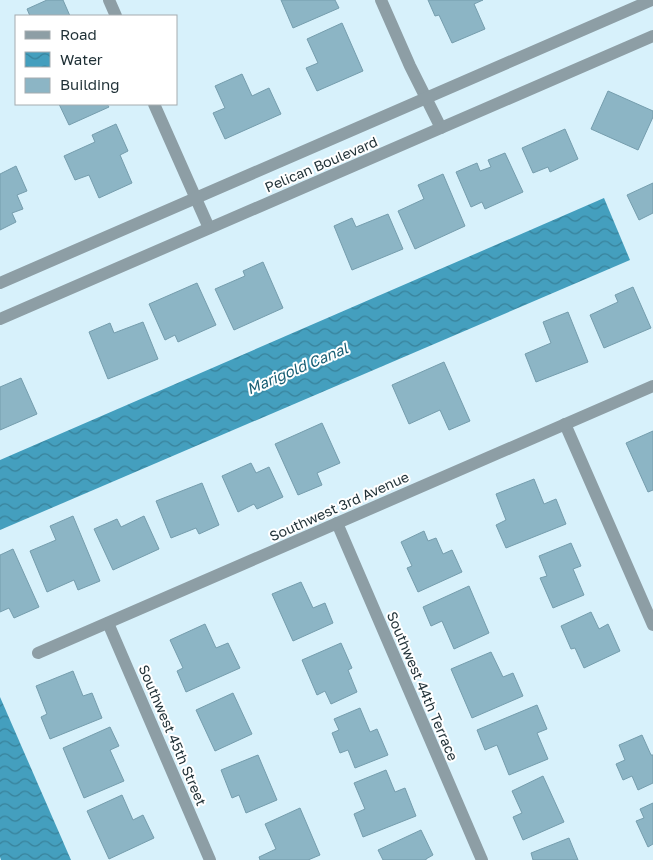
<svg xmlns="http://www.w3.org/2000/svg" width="653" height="860" font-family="'Golos Text',sans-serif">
  <defs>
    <pattern id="water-waves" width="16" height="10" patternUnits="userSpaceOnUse" patternTransform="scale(1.25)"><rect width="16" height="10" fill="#449fbe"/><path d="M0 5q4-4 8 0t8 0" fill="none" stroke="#38829b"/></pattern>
  </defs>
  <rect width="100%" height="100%" fill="#d7f1fb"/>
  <g fill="url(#water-waves)">
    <polygon points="604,198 630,260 0,530 0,460"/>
    <polygon points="0,697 71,860 1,860 0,857"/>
  </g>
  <g fill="#8cb5c5" stroke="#759dad">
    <polygon points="47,0 63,0 70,16 30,16 27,9"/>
    <polygon points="281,0 335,0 339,8 293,28"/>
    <polygon points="428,0 483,0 474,4 485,29 452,43 439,15 435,16"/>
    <polygon points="342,23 363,71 317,91 306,68 318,63 307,39"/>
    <polygon points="242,74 252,96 269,88 281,114 225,139 213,113 225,108 215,86"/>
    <polygon points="608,91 653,111 653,117 638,150 591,129"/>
    <polygon points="59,104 107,104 109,107 69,125"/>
    <polygon points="116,124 128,151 120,155 132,183 99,198 89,175 75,180 64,156 95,142 92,135"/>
    <polygon points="565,129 578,159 550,172 548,167 533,173 522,148"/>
    <polygon points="505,153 523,192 485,209 482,202 471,207 456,172 477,163 480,171 491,167 488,160"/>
    <polygon points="16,166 27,191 17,195 23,209 12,213 16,222 0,230 0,174"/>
    <polygon points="443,174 465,226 415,249 398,211 424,199 418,185"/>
    <polygon points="653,183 653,213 639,220 627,195"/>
    <polygon points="388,214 403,249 352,270 334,226 352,218 356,227"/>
    <polygon points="263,262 283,308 234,330 215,289 245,276 243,271"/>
    <polygon points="197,283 216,325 178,342 175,335 165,340 149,304"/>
    <polygon points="633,287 651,328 604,348 590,315 618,302 615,295"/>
    <polygon points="568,312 588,362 536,382 525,354 551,343 543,322"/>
    <polygon points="143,322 158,359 108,379 89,332 110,323 114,333"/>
    <polygon points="444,362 470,421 449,430 440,410 409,424 392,385"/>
    <polygon points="21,378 37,414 0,430 0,387"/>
    <polygon points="322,423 340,463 317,473 322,485 298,495 275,444"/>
    <polygon points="653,431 653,490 648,492 626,443"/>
    <polygon points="251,463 256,473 269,467 283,497 257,509 254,504 238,512 222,476"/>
    <polygon points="534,479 544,504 556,499 566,524 506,548 496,525 506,520 496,494"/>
    <polygon points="202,483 219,525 199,534 196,528 171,538 156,501"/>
    <polygon points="73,516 100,581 78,590 74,580 47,592 30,551 56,540 50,526"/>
    <polygon points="144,516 159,549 113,570 94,529 117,519 121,527"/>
    <polygon points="424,531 428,541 436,538 443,554 452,550 462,572 418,592 407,568 412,566 401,542"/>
    <polygon points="571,543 581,566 573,569 584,595 553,608 540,578 547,576 539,556"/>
    <polygon points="13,549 39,607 14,618 9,608 0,612 0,555"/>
    <polygon points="301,582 313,608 325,603 333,623 293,641 272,594"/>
    <polygon points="469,586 489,633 454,649 442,621 431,626 423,607"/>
    <polygon points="591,612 599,629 608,624 620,651 584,668 575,648 571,649 561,626"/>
    <polygon points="205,624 216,648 228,643 240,668 186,692 177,671 183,668 170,640"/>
    <polygon points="341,643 352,668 348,670 357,692 331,704 325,691 317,695 302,660"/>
    <polygon points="491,652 503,677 513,673 523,696 472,718 451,669"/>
    <polygon points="73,671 83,696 92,693 102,718 50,739 41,717 47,714 36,686"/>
    <polygon points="233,693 252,734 215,751 196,710"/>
    <polygon points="537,705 547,729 537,733 548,759 509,775 497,745 485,750 477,730"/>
    <polygon points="360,708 370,732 377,729 388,755 355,768 348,750 340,753 332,733 339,730 334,719"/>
    <polygon points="110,727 119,746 110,750 124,781 84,798 63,748"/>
    <polygon points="642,735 651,755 653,755 653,783 638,790 632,776 623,780 616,764 625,760 619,745"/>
    <polygon points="258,755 277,800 246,813 239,795 232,798 221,770"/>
    <polygon points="386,770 395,792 405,788 416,816 363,837 354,814 365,809 354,783"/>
    <polygon points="543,776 564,822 523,840 513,817 522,813 512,791"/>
    <polygon points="122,795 133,820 143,815 154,838 109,859 87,811"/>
    <polygon points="653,803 653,844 648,847 636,821 644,818 640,809"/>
    <polygon points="300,808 320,855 308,860 260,860 259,857 276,849 265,824"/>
    <polygon points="421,830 433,855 426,859 426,860 383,860 378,850"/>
    <polygon points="569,838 578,860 533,860 531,853"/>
  </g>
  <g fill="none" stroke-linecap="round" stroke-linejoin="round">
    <g stroke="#8d9ea5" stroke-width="12">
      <polyline points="109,0 116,16"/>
      <polyline points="381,0 410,66 441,128"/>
      <polyline points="154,104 209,228"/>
      <polyline points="565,424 653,625"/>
      <polyline points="337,523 482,860"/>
      <polyline points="108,623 210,860"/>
      <polyline points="38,653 653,386"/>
    </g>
    <g stroke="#8d9ea5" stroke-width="12">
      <polyline points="0,283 652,0"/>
      <polyline points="0,319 653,36"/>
    </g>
  </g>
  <g text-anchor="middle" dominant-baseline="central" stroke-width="4" stroke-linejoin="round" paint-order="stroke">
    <g font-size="14" fill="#1f3036" stroke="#fff">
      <text transform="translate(321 164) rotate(-23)">Pelican Boulevard</text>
      <text transform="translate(339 506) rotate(-24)">Southwest 3rd Avenue</text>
      <text transform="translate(423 686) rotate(67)">Southwest 44th Terrace</text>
      <text transform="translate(173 735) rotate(67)">Southwest 45th Street</text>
    </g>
    <g font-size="15" font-style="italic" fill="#175e74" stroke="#fff">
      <text transform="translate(297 368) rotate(-23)">Marigold Canal</text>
    </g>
  </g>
  <rect x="15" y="15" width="162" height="90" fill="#ffffff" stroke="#a5acaf"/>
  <rect x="25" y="31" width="25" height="8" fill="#8d9ea5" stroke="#a5acaf"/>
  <text x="60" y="40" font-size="15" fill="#1f3036">Road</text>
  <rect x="25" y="52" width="25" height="15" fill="url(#water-waves)" stroke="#a5acaf"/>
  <text x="60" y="65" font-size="15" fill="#1f3036">Water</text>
  <rect x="25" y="78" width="25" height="15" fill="#8cb5c5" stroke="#a5acaf"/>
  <text x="60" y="90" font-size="15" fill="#1f3036">Building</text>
</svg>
